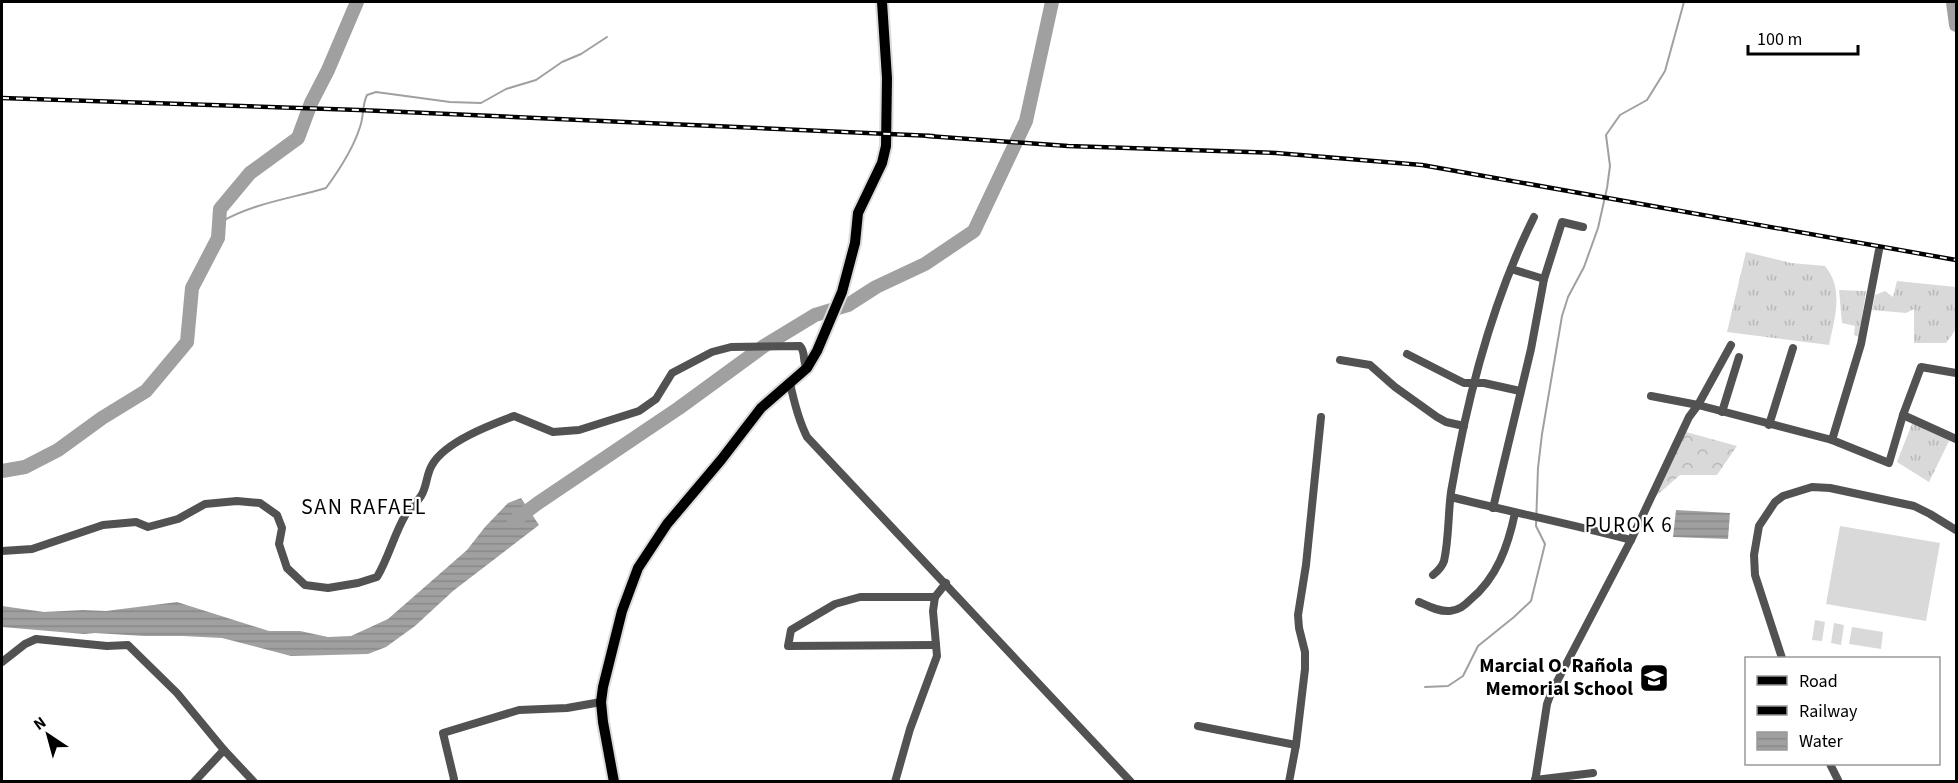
<svg xmlns="http://www.w3.org/2000/svg" width="1958" height="783" font-family="'Source Sans 3',sans-serif">
  <defs>
    <pattern id="grass-tufts" width="24" height="20" patternUnits="userSpaceOnUse" patternTransform="scale(1.5)"><rect width="24" height="20" fill="#d9d9d9"/><path d="M3 7l-1-3M5 7V3M7 7l1-3M15 17l-1-3M17 17v-4M19 17l1-3" fill="none" stroke="#b8b8b8"/></pattern>
    <pattern id="forest-crowns" width="20" height="18" patternUnits="userSpaceOnUse" patternTransform="scale(1.5)"><rect width="20" height="18" fill="#d9d9d9"/><path d="M2 6a3 3 0 1 1 6 0M12 15a3 3 0 1 1 6 0" fill="none" stroke="#b8b8b8"/></pattern>
    <pattern id="water-rules" width="6" height="5" patternUnits="userSpaceOnUse" patternTransform="scale(1.5)"><rect width="6" height="5" fill="#a0a0a0"/><path d="M0 2.5h6" fill="none" stroke="#888"/></pattern>
  </defs>
  <rect width="100%" height="100%" fill="#fff"/>
  <g fill="url(#grass-tufts)">
    <path d="M1746,252L1791,263L1825,266C1844,289 1835,317 1829,345L1727,332Z"/>
    <polygon points="1897,281 1956,287 1956,329 1946,343 1914,343 1914,309 1906,313 1872,310 1875,295 1885,291 1893,297"/>
    <polygon points="1839,290 1866,291 1859,337 1854,335 1855,326 1842,323"/>
    <polygon points="1913,421 1950,439 1929,482 1897,462"/>
  </g>
  <polygon fill="url(#forest-crowns)" points="1686,432 1737,446 1717,475 1680,475 1655,497"/>
  <g fill="#d9d9d9">
    <polygon points="1840,526 1940,543 1926,621 1826,604"/>
    <polygon points="1815,620 1825,622 1822,641 1812,640"/>
    <polygon points="1834,623 1844,625 1841,645 1831,643"/>
    <polygon points="1852,627 1883,632 1881,649 1849,644"/>
  </g>
  <g fill="url(#water-rules)">
    <polygon points="521,498 539,525 453,591 415,626 386,647 368,654 291,656 222,638 183,636 144,636 95,633 84,634 2,627 2,606 44,612 83,610 106,611 177,602 269,631 300,631 328,637 351,636 388,619 467,550 485,527 508,503"/>
    <polygon points="1676,510 1730,513 1728,539 1673,537"/>
  </g>
  <g fill="none" stroke-linecap="round" stroke-linejoin="round">
    <g stroke="#a0a0a0" stroke-width="2">
      <path d="M219,223C253,203 289,199 326,188C340,169 353,149 360,127C364,116 362,105 367,95L376,92L450,102L481,103L506,89L536,80L562,62L581,54L607,37"/>
      <polyline points="1425,687 1448,686 1463,676 1478,646 1514,617 1531,601 1545,544 1536,526 1538,468 1542,434 1562,316 1568,297 1584,267 1598,228 1607,188 1610,166 1606,135 1620,115 1647,100 1665,71 1684,2"/>
    </g>
    <g stroke="#a0a0a0" stroke-width="14">
      <polyline points="1953,2 1956,25"/>
      <polyline points="2,471 25,467 58,450 102,418 146,391 187,342 192,288 218,238 220,209 250,173 298,138 311,103 328,70 357,2"/>
      <polyline points="514,521 538,503 679,408 764,346 815,315 848,305 876,287 925,264 974,231 1026,121 1052,2"/>
    </g>
    <g stroke="#dbdbdb" stroke-width="14">
      <polyline id="major" points="614,782 603,722 601,702 603,687 622,611 638,568 667,524 721,460 761,408 807,368 817,351 842,292 855,243 858,213 882,163 886,146 887,78 882,2"/>
    </g>
    <g stroke="#525252" stroke-width="8">
      <polyline points="1511,269 1544,279"/>
      <polyline points="1407,354 1464,383 1484,383 1520,391"/>
      <polyline points="1340,360 1370,365 1395,387 1437,417 1446,422 1464,426"/>
      <path d="M790,383C794,402 798,419 807,437L1131,782"/>
      <polyline points="1651,396 1698,405 1832,440 1889,463 1903,415 1921,367 1956,373"/>
      <polyline points="1722,412 1739,357"/>
      <polyline points="1903,415 1956,439"/>
      <polyline points="1769,425 1793,348"/>
      <polyline points="1832,440 1861,344 1879,250"/>
      <path d="M1451,497C1511,512 1571,524 1631,540"/>
      <polyline points="1493,508 1531,349 1544,279 1562,222 1583,227"/>
      <path d="M2,551L32,549L103,525L136,522L148,527L178,519L205,504L237,501L260,503L277,515L282,528L279,544L287,568L305,585L328,588L358,583L377,577C389,557 394,534 406,514C411,508 417,502 421,496C427,487 426,475 432,465C445,442 490,425 514,416L553,432L579,430L639,411L656,399L672,373L712,352L731,347L800,346C806,352 802,361 807,368"/>
      <path d="M1433,575C1438,571 1442,567 1444,561C1449,539 1448,514 1451,492C1467,398 1491,303 1534,217"/>
      <path d="M1419,602C1428,606 1439,612 1450,611C1459,610 1464,606 1470,600C1497,578 1508,546 1515,513"/>
      <polyline points="936,645 788,646 791,630 835,604 860,597 935,597 946,583"/>
      <polyline points="1782,658 1755,575 1754,555 1759,526 1775,502 1783,496 1812,487 1830,488 1914,506 1930,514 1956,530"/>
      <polyline points="2,662 25,644 36,639 107,646 128,645 177,693 224,750 254,782"/>
      <polyline points="1198,726 1296,745"/>
      <polyline points="1830,764 1839,782"/>
      <polyline points="1535,780 1593,773"/>
      <polyline points="194,782 224,750"/>
      <polyline points="453,782 454,779 443,733 519,710 567,708 601,702"/>
      <polyline points="895,782 910,729 937,656 933,611 935,597"/>
      <polyline points="1289,782 1296,745 1305,669 1305,652 1299,628 1298,615 1306,565 1321,417"/>
      <polyline points="1535,782 1547,704 1551,693 1631,540 1689,417 1698,405 1731,345"/>
    </g>
    <use href="#major" stroke="#000" stroke-width="10"/>
    <g stroke="#000" stroke-width="4.5">
      <g id="rail">
        <polyline points="2,98 359,110 933,136"/>
        <polyline points="927,136 1068,146 1276,153 1422,165 1956,260"/>
      </g>
    </g>
    <use href="#rail" stroke="#fff" stroke-width="2" stroke-dasharray="7" stroke-linecap="butt"/>
  </g>
  <defs>
    <g id="school-square" transform="scale(1.5)"><rect x="-9" y="-9" width="18" height="18" rx="4" fill="#000" stroke="#fff"/><path d="M0-5L7-2L0 1L-7-2ZM-4 1L0 2.5L4 1V4Q0 6-4 4Z" fill="#fff"/></g>
  </defs>
  <g fill-rule="evenodd">
    <use href="#school-square" x="1654" y="678"/>
  </g>
  <g text-anchor="middle" dominant-baseline="central" stroke-width="4.5" stroke-linejoin="round" paint-order="stroke">
    <g font-size="20" font-weight="bold" fill="#000" stroke="#fff" text-anchor="end">
      <text x="1633" y="666">Marcial O. Rañola<tspan x="1633" dy="23">Memorial School</tspan></text>
    </g>
    <g font-size="21" letter-spacing="1.5" fill="#000" stroke="#fff">
      <text x="1629" y="525">PUROK 6</text>
    </g>
    <g font-size="22" letter-spacing="1.5" fill="#000" stroke="#fff">
      <text x="364" y="507">SAN RAFAEL</text>
    </g>
  </g>
  <rect width="1958" height="783" fill="none" stroke="#000000" stroke-width="6"/>
  <rect x="1745" y="657" width="195" height="108" fill="#ffffff" stroke="#999999" stroke-width="1.5"/>
  <rect x="1757" y="676" width="30" height="9" fill="#000000" stroke="#999999" stroke-width="1.5"/>
  <text x="1799" y="687" font-size="18" fill="#000000">Road</text>
  <rect x="1757" y="706" width="30" height="9" fill="#000000" stroke="#999999" stroke-width="1.5"/>
  <text x="1799" y="717" font-size="18" fill="#000000">Railway</text>
  <rect x="1757" y="732" width="30" height="18" fill="url(#water-rules)" stroke="#999999" stroke-width="1.5"/>
  <text x="1799" y="747" font-size="18" fill="#000000">Water</text>
  <g transform="translate(48 735) rotate(324)" stroke="#ffffff" stroke-width="4.5" paint-order="stroke">
  <path d="M0-4.5L10 22L0 15L-10 22Z" fill="#000000"/>
  <text y="-9" font-size="16" font-weight="bold" text-anchor="middle" fill="#000000">N</text>
  </g>
  <path d="M1748 45v9h110v-9" fill="none" stroke="#000000" stroke-width="3"/>
  <text x="1757" y="45" font-size="18" fill="#000000" stroke="#ffffff" stroke-width="4.5" paint-order="stroke">100 m</text>
</svg>
